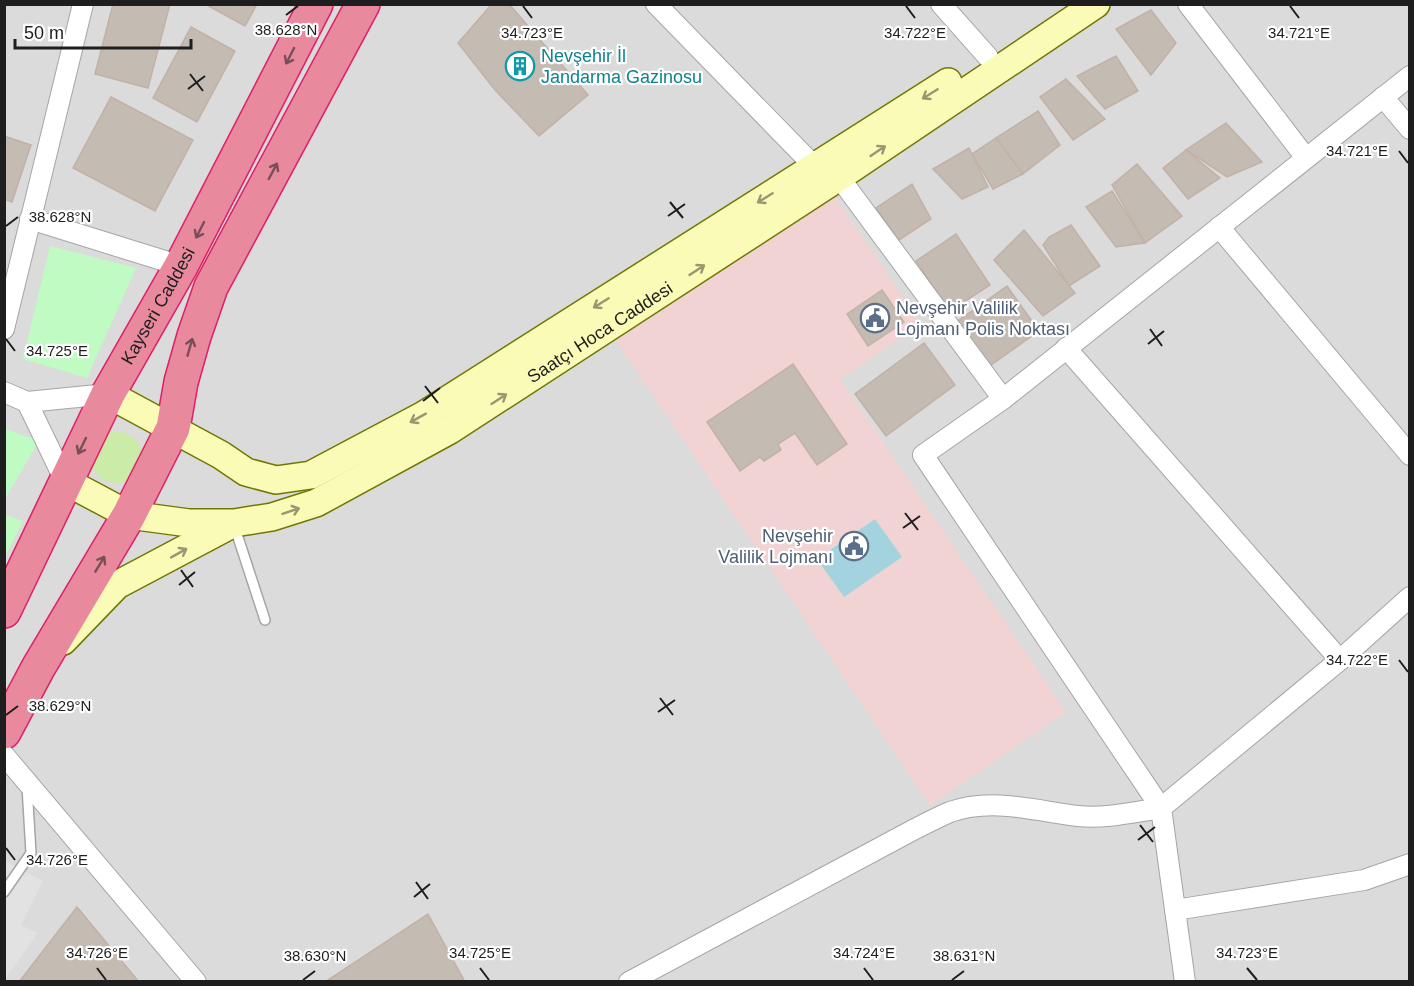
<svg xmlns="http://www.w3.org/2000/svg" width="1414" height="986" font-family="Helvetica,sans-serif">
  <rect width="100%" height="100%" fill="#efebe4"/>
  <polygon fill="#dcdbdb" points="5,5 1409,5 1409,981 5,982"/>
  <polygon fill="#f1d3d3" points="833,194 921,324 840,379 1066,712 930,805 616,341"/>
  <path fill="#cbeba8" d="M117,431C131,434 138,439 143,452L128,481C84,494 80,436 117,431Z"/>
  <g fill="#c0fbc3">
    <polygon points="50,246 136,268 87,378 23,359"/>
    <polygon points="5,429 39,441 5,499"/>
    <polygon points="5,515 23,521 5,557 4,515"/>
  </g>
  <polygon fill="#e2e2e2" points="5,861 43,881 21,925 38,933 5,979"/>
  <polygon fill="#a3d3de" points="875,519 902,557 844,597 817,559"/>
  <g fill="#c4bbb3" stroke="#c2b1a6" stroke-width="1.5">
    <polygon points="113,4 170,4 148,88 95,74"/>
    <polygon points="205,4 257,4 245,26"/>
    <polygon points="509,4 588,95 539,136 495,90 458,43 491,5"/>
    <polygon points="1151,10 1176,43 1151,75 1116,29"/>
    <polygon points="191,27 235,51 197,122 153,98"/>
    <polygon points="1116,56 1138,91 1105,109 1077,76"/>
    <polygon points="1066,79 1105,119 1073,140 1040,97"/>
    <polygon points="111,97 193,140 155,211 73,168"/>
    <polygon points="1038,111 1060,145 1023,174 996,138"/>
    <polygon points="1226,123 1262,162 1227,177 1186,150"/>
    <polygon points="4,136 31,145 12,202 4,199"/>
    <polygon points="996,138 1023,174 993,189 972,154"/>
    <polygon points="969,148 988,187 962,199 933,169"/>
    <polygon points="1186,150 1220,178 1188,199 1163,168"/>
    <polygon points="1137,164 1182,216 1145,243 1112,185"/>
    <polygon points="912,184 931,219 899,240 876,208"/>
    <polygon points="1112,191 1145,243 1116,247 1086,207"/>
    <polygon points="1071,225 1100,266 1069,286 1043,245 1049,237"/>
    <polygon points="1024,230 1075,293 1043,316 994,260"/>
    <polygon points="956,234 990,285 950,311 916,261"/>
    <polygon points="1007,286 1039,331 987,368 955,323"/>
    <polygon points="882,290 904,322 868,346 847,314"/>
    <polygon points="924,343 955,385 886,436 855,394"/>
    <polygon points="793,364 847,444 817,465 795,433 778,444 781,450 764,461 760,457 740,471 707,422"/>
    <polygon points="77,907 139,982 19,982"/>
    <polygon points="428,914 465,982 325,982"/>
  </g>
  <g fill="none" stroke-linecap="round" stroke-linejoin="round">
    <g stroke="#a5a5a5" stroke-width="12">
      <g id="lane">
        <polyline points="234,525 265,620"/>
        <polyline points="4,892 31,853 27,786"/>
      </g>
    </g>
    <g stroke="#a5a5a5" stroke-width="22">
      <g id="street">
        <polyline points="656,4 815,167"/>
        <polyline points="941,4 988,57"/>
        <polyline points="1188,4 1306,158"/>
        <polyline points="1383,97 1410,129"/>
        <polyline points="839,177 1003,399"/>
        <polyline points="30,219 181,266"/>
        <polyline points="1219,227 1410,455"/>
        <polyline points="4,329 83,4"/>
        <polyline points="1066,348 1340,660"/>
        <polyline points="4,392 27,402 108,394"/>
        <polyline points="27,402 65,481"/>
        <polyline points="4,755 196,982"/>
        <polyline points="1175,910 1364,880 1410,864"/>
        <path d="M629,982L913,830C925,824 938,817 950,812C992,797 1036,811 1078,816C1105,819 1134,812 1161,808L923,455L1003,399L1410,76"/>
        <polyline points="1185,982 1161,808 1340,660 1410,597"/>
      </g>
    </g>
    <g stroke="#6f7902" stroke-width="30">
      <g id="secondary">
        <polyline points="108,394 221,455 246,472 276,480 311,475 424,415 948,82"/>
        <path id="s1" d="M65,481L129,515L189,523H234L272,517L316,503L450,430L839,177L1096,4"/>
        <polyline points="63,641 117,585 232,524"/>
      </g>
    </g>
    <g stroke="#df1f67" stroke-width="36">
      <g id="highway">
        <path id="s2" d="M4,611L108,394L181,266L316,4"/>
        <polyline points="4,732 38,668 129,515 173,428 181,382 194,336 211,287 363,4"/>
      </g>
    </g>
    <use href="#lane" stroke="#fff" stroke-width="9"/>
    <use href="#street" stroke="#fff" stroke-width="20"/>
    <use href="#secondary" stroke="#fafbb6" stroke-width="27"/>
    <use href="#highway" stroke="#e9899e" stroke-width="33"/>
  </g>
  <defs><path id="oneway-shaft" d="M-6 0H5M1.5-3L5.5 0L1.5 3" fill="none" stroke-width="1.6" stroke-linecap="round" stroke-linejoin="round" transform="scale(1.5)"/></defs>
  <g stroke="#794e58">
    <use href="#oneway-shaft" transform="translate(290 56) rotate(117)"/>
    <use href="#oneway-shaft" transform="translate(273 171) rotate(-62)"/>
    <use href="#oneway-shaft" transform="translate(200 230) rotate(117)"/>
    <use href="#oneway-shaft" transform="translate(190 347) rotate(-74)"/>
    <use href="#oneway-shaft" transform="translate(82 446) rotate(116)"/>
    <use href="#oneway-shaft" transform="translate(100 564) rotate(-59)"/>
  </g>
  <g stroke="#979872">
    <use href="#oneway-shaft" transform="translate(930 94) rotate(148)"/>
    <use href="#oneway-shaft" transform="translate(878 151) rotate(-34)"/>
    <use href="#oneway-shaft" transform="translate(765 198) rotate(148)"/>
    <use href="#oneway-shaft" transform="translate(697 270) rotate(-33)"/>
    <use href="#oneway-shaft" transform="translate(601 303) rotate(148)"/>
    <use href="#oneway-shaft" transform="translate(499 399) rotate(-33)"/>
    <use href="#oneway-shaft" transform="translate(418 418) rotate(151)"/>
    <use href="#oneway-shaft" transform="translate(291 511) rotate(-19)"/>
    <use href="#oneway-shaft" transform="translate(179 553) rotate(-29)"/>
  </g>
  <path fill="none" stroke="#1e1e1e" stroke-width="2" d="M523,6L532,18M906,6L915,18M1290,6L1299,18M286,15L298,6M190,74L203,91M188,89L205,76M1399,151L1408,163M670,202L683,218M668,216L685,204M6,226L18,217M1150,329L1162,346M6,339L15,351M1148,344L1164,331M425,386L438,403M423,401L440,388M905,513L918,530M903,528L920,516M181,570L193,587M179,585L195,572M1399,660L1408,672M660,698L673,715M658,712L675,700M6,715L18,706M1140,825L1153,842M1138,840L1155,827M6,848L15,860M416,882L428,899M414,897L430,884M97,968L106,980M480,968L489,980M864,968L873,980M1247,968L1257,980M303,980L315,971M952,980L964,971"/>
  <defs>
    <g id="building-ring" transform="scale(1.5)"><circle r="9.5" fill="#fff" stroke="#0f9aa8" stroke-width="1.5"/><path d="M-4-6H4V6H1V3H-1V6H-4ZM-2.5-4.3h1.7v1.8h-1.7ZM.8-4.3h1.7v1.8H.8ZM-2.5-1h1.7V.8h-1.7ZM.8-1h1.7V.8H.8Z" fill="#0f9aa8"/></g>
    <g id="civic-ring" transform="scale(1.5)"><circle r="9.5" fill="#fff" stroke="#5c6f8a" stroke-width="1.5"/><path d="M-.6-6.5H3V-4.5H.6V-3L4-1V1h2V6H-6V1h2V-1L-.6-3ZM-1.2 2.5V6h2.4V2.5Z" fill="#5c6f8a"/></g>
  </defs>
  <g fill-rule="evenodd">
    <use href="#building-ring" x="520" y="66"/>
    <use href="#civic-ring" x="875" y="318"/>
    <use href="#civic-ring" x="854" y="546"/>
  </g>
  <g text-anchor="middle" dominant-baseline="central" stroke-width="4.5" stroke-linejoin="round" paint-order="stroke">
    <g font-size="18" fill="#0d838f" stroke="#fff" text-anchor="start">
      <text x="541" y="56">Nevşehir İl<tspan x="541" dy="21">Jandarma Gazinosu</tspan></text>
    </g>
    <g font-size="18" fill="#1e1e1e" stroke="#fff">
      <text stroke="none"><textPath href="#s2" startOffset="342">Kayseri Caddesi</textPath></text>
      <text stroke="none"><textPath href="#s1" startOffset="594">Saatçı Hoca Caddesi</textPath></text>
    </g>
    <g font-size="18" fill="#4e5e75" stroke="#fff" text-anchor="start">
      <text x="896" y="308">Nevşehir Valilik<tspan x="896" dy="21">Lojmanı Polis Noktası</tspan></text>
      <text x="833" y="536" text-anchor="end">Nevşehir<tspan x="833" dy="21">Valilik Lojmanı</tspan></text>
    </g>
  </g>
  <g font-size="15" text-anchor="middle" fill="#1e1e1e" stroke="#fff" stroke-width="4.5" stroke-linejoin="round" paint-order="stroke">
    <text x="286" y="35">38.628°N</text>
    <text x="532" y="38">34.723°E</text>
    <text x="915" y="38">34.722°E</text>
    <text x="1299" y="38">34.721°E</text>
    <text x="1357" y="156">34.721°E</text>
    <text x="60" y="222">38.628°N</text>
    <text x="57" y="356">34.725°E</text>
    <text x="1357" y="665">34.722°E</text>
    <text x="60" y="711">38.629°N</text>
    <text x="57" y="865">34.726°E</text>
    <text x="97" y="958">34.726°E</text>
    <text x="480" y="958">34.725°E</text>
    <text x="864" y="958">34.724°E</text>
    <text x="1247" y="958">34.723°E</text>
    <text x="315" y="961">38.630°N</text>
    <text x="964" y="961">38.631°N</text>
  </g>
  <rect width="1414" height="986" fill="none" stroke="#1e1e1e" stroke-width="12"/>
  <path d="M15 39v9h176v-9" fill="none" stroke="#1e1e1e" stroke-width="3"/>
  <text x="24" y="39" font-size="18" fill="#1e1e1e" stroke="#ffffff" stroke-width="4.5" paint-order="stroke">50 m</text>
</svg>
